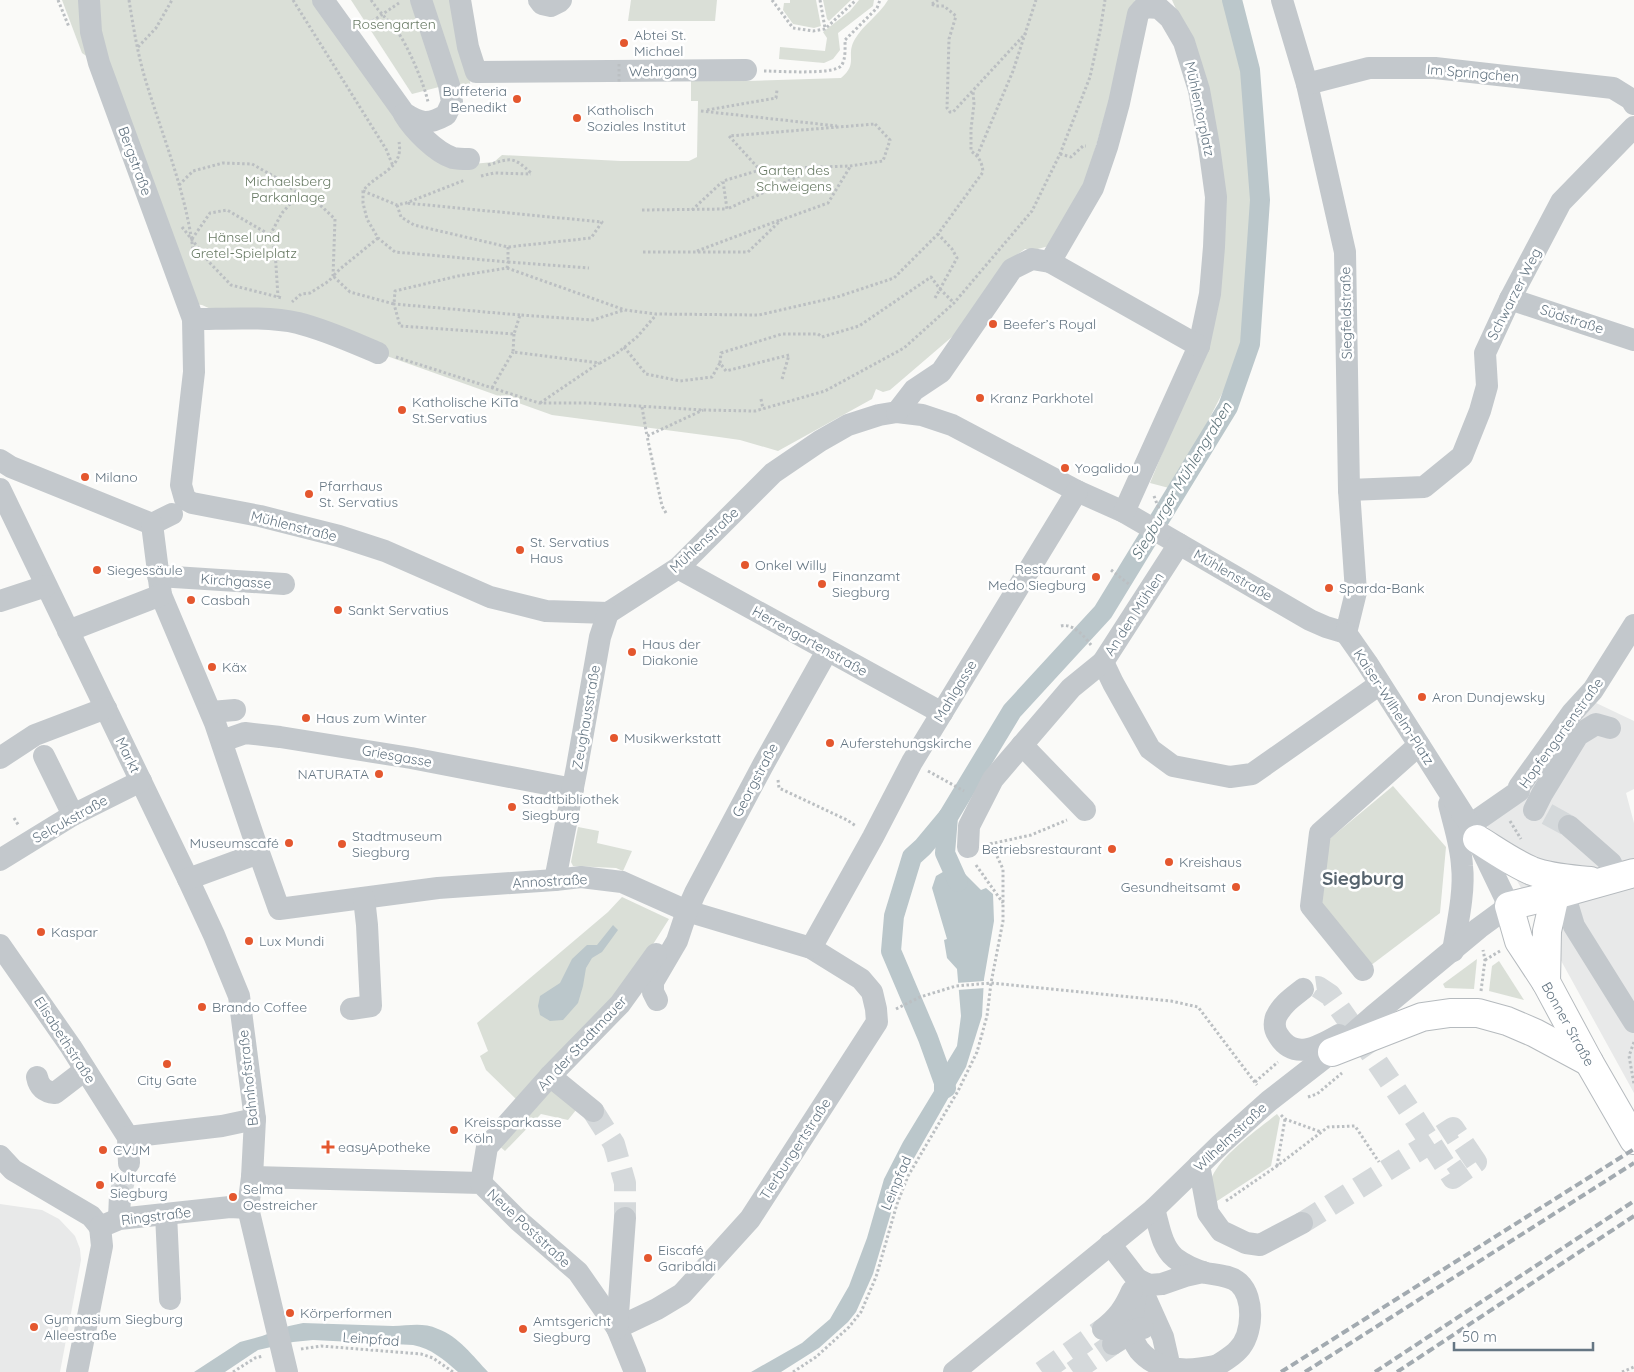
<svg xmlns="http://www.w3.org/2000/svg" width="1634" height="1372" font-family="Quicksand,sans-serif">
  <rect width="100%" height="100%" fill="#fafaf8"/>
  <g fill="#e8e9e9">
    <polygon points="1592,701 1634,721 1634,789 1626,793 1634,823 1634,1093 1483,819"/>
    <polygon points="0,1204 42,1210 59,1219 75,1236 80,1249 81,1260 60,1372 0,1372"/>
  </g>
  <g fill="#dadfd7">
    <polygon points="62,0 83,0 88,57 82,53"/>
    <path d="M94,0H318L389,104L472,164L494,162L502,155L621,161H689L697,157L698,101H691V76L746,81L841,78C859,63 845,56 855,39C863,25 879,15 888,0H1135L1124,49L1085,184L1049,246L1034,250L1025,249L1014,257L960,330L890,390L883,392L876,389L872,399L778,451L740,440L719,437L552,415L370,350L215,311L202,305L192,304L103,48Z"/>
    <polygon points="351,0 410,0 439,87 412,94"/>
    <polygon points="430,0 455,0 471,88 459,88"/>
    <polygon points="631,0 717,0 715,21 628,21"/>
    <polygon points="790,0 816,0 821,26 814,28 793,24 783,10 784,3 790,3"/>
    <polygon points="823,0 851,0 829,21 827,19"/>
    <polygon points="859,0 874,0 873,6 838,33 840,50 833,59 824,63 779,59 780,47 825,51 827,38 823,32 850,11"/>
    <polygon points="1172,0 1237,0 1248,71 1253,199 1247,345 1185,466 1169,488 1150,483 1209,339 1223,249 1197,56"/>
    <polygon points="1393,786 1446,847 1440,913 1370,966 1319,906 1327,841"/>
    <polygon points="578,827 599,831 597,843 632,851 623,871 616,868 573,866 571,862"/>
    <polygon points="622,897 669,919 616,1003 519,1102 486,1070 480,1056 488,1051 477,1023 608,912"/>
    <polygon points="1477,959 1474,989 1445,988 1443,984"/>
    <polygon points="1499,961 1524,1000 1489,991 1492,966"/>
    <polygon points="552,1086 580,1105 568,1120 541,1114 505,1151 497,1144"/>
    <path d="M1277,1114L1280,1118L1271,1166L1211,1205C1211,1197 1209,1185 1212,1177C1221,1155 1258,1129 1277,1114Z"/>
  </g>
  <g fill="#bbc7cb">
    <polygon points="953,856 965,874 981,890 986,888 993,894 994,921 984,979 982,1016 966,1067 905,1174 896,1196 873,1274 856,1312 848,1322 819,1348 781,1372 751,1372 802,1343 830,1319 849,1286 867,1238 884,1179 903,1142 934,1091 934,1084 957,1046 961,1016 957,969 947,958 944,940 947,939 932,888 936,876 948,869 943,860"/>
    <polygon points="613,925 618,930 602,952 592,958 586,968 583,986 578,1003 563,1020 550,1021 540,1015 538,1006 540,996 560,983 572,959 587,945 597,945"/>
    <path d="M303,1323C333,1324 363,1325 393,1326C409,1326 422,1322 438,1329C458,1336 474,1357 488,1372H458C443,1359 432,1349 413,1345L313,1340L293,1342L258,1350L225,1372H194L240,1342L262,1336L289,1326Z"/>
  </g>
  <polygon fill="#fafaf8" points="985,981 985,988 957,990 956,983"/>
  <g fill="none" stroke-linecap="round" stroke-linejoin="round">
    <g stroke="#bbc7cb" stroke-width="20">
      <polyline points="958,882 945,853 948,817 1012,711 1103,612 1228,407 1250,344 1260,200 1250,70 1232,0"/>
      <polyline points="946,1088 928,1038 891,951 894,916 912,857 923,847 948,817"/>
    </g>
    <g stroke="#d5d9db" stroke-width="22" stroke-dasharray="22 11" stroke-linecap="butt">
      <polyline points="1547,814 1569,826"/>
      <polyline points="593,1111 614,1144 625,1183 625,1218"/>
      <polyline points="120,1195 129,1163"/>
      <path d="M1302,1223L1419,1150L1453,1128L1476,1162L1453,1178C1414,1116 1373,1055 1330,995L1318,987L1303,989"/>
      <polyline points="1042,1372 1103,1329"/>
      <polyline points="1073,1372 1113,1344"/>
    </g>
    <g stroke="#b5babe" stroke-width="30">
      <g id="major">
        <path d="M1477,839C1495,850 1513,863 1532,871C1550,878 1571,879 1590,881"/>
        <polyline points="1634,873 1555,895 1509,906 1519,941 1546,982 1589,1062 1634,1140"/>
        <polyline points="1546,982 1547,931 1555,895"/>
        <polyline points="1332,1052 1422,1017 1450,1013 1478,1013 1507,1021 1535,1033 1589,1062"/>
      </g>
    </g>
    <g stroke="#bbbfc2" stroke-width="3" stroke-dasharray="2.5 2.5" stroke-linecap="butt">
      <polyline points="58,0 69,27"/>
      <path d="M129,0C133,25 137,50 144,75C162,136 188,195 194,259"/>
      <polyline points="293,0 386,149 393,166"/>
      <path d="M371,0C379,12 387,19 396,30C407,43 425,86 428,102"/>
      <polyline points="772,0 793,28 813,31 825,29 856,0"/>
      <polyline points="820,0 825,28"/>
      <polyline points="932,4 935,6 944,6 956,16 949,39 947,108 950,112 953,112 1026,33"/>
      <polyline points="932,4 938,0"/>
      <polyline points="368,24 399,3"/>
      <polyline points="138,47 156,28 172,0"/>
      <path d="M764,71C777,71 833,75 841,66C846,60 845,48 845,40L877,8L880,0"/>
      <polyline points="707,110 776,98 777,90"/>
      <polyline points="701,111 837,126"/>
      <polygon points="875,124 890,140 883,161 850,166 818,167 767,191 727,209 723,181 760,170 729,136"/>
      <polyline points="1060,154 1071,157 1083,146 1086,146"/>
      <polyline points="977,156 1013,71 1036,0"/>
      <path d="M488,165C511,158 513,156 531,173"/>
      <polyline points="760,170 816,167"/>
      <polyline points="481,176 494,173 531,174"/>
      <polyline points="179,185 193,171 223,163 252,164 275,177 299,194 319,204 335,219 333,276 329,281 310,293 301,294 292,302"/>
      <polyline points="363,191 397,205 406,203 465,180"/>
      <polyline points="397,205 401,217 414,225 508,247 591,238 602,222 406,203"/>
      <polyline points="642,210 727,209"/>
      <polyline points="692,210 722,182"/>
      <polyline points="182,227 210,263 231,285 282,298"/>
      <polyline points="270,235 282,213 299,194"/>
      <path d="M378,238L340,269L333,276L350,292L394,304L395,291L458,276L507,268L508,262L395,252L378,238L367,219L363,203V191C376,173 404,170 399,142"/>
      <polyline points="192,239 210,213 227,210 270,235 275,250 278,297"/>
      <polyline points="508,247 508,262 589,268"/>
      <polyline points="697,251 780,220"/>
      <polyline points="643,252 748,252 781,220 828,203 850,167"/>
      <path d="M507,268L625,310L656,314L759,315L837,297L894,278L938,234L983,172C982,162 979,157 971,151V129L974,104L973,91"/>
      <polyline points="935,298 940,289 954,303"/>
      <polyline points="520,315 394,304 400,326 514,334 520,315 593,320 624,310"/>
      <polyline points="514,334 513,352 600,363 616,354 637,337 656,315"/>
      <polyline points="624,347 646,374 680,381 712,377 720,363"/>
      <polyline points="789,355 726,371 720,363 721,353 782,334 818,334 822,337 859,326 931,277 940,289 957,258 952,249 938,234"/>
      <polyline points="396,357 539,403 588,403 703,410 755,411 825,391 904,348 954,303 1032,211 1060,154 1090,77 1100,31 1105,0"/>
      <polyline points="782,379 789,355"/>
      <polyline points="492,388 513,352"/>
      <polyline points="761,399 763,409"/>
      <polyline points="540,403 599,363"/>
      <polyline points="642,407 647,436"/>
      <polyline points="1154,496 1159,509"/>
      <polyline points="666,513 662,506 647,436 703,410"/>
      <polyline points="1111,570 1130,585"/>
      <path d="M1061,626C1073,623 1084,636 1091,645"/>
      <polyline points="928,771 964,791"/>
      <polyline points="778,780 779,788 847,820 856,826"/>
      <polyline points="14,818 19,826"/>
      <polyline points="1510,821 1521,839"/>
      <polyline points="990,844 1031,835 1067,820"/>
      <polyline points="976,865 1003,903"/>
      <polyline points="1485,960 1500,951"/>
      <polyline points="1481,991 1485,960 1483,950"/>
      <polyline points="896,1009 920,997 956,986 991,983 1171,1001 1198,1007 1257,1085"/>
      <polyline points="1634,1042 1629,1056 1634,1084"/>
      <polyline points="1255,1082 1278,1062"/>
      <polyline points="1308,1097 1317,1094 1342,1073"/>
      <polyline points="1281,1115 1285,1119 1321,1132"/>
      <polyline points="1277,1166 1285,1119"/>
      <polyline points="1226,1201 1277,1166 1328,1127 1355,1126 1379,1162"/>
      <polyline points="301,1349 321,1346 421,1354 433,1358 453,1372"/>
      <polyline points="233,1372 255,1358 263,1356"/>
      <polyline points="793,1372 816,1357 849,1327 861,1312 876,1277 897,1204 908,1176 958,1091 977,1052 987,1016 991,983 1003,921 1003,869 990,841"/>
      <polyline points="1622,1372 1634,1367"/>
    </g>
    <g stroke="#c3c8cc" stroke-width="22">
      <polyline points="89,0 91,32 99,63 193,319 194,372 181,485 185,499 192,503 260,516 339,536 385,551 490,597 546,611 608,613 678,568 773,473 820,441 848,425 879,415 897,412 922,415 952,425 1077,491 1124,512 1310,620 1326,627 1346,633"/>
      <path d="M323,0L404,113C421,124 428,125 446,115L452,102L449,85L421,0"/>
      <polyline points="460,0 468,47 476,72 746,70"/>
      <polyline points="539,0 542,4 551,6 559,2 561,0"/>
      <polyline points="1282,0 1307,84 1345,252 1349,490 1356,592 1346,633"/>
      <polyline points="1307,84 1369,68 1435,68 1613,88 1631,99 1634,104"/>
      <path d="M404,114C413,129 435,152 453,158C458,159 463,159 469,159"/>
      <polyline points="1050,262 1093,188 1107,147 1119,103 1138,14 1144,7 1159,8 1170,18 1184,42 1199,90 1209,146 1216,197 1214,247 1210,294 1199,346 1124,512"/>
      <polyline points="1510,299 1634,340"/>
      <path d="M193,319C225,319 267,316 298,323C326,330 352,342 378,353"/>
      <polyline points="897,412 914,390 941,372 1012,269 1032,259 1050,262 1199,346"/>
      <polyline points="0,460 11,467 152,524 172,514"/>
      <polyline points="0,489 188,879 214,935 239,996 255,1119 252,1177 248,1208 287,1372"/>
      <polyline points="1349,490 1424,487 1462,456 1480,411 1487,386 1485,353 1510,299 1561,202 1634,127"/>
      <polyline points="152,524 161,595 215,723 259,853 188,879"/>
      <polyline points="678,568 942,713"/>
      <polyline points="158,576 284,584"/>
      <polyline points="0,601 46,586"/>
      <polyline points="68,631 161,595"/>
      <polyline points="1103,662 1113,683 1150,749 1173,766 1230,777 1252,774 1380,684"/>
      <polyline points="211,712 235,710"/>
      <polyline points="222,741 245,733 280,737 411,758 573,789"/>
      <polyline points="1022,745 1085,810"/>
      <polyline points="44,756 73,815"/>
      <polyline points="0,758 35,735 106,708"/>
      <path d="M1449,804C1454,825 1461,845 1462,866C1465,891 1457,926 1453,951"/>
      <polyline points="1534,810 1542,794 1578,735 1596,724 1610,728"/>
      <polyline points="1470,825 1519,791 1519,787 1572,713 1593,690 1634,625"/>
      <polyline points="1569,826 1611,863 1617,877"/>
      <polyline points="968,847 969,826 993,779 1071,688 1103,662 1179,544"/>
      <polyline points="259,853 279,909 438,888 555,880 581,877 622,882 687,911 811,948 861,979 872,992 876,1009 877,1022 750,1219 682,1294 657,1309 617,1328"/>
      <polyline points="0,860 73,815 141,781"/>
      <polyline points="555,880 577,767 600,637 608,613"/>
      <polyline points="1564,893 1574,926 1634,1022"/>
      <polyline points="0,945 71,1047 128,1137 129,1163"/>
      <polyline points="811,948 873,837 912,762 1077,491"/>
      <polyline points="1363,970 1311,906 1320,833 1419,745"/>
      <path d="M1303,989C1293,997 1282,1004 1276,1017C1274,1023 1274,1029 1278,1035C1294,1061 1318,1047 1339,1035"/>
      <polyline points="657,1000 653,992 653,982 677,941 687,911 695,893 763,765 827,651"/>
      <polyline points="351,1009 371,1006 367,925 364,898"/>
      <polyline points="550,1076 593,1111"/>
      <path d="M37,1077C39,1087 45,1092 55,1093L85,1070"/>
      <polyline points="128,1137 222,1126 255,1119"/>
      <polyline points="0,1156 13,1170 91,1216 100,1227"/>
      <polyline points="1199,1165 1208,1213 1221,1231 1246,1243 1260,1245 1302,1223"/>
      <polyline points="252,1177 481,1183 519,1221 578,1272 617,1328 635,1372"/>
      <polyline points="481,1183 487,1147 550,1076 620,1004 656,954"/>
      <path d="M1154,1209C1159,1225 1161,1246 1175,1258C1183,1264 1196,1270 1206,1273C1217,1275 1230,1275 1239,1283C1255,1298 1253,1335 1238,1350C1231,1358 1216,1366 1206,1372"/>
      <polyline points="166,1214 170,1299"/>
      <polyline points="119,1219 120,1195"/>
      <polyline points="100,1227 119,1219 230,1207 248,1208"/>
      <polyline points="1110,1244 1137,1279 1163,1337 1168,1359 1165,1372"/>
      <path d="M1137,1279C1137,1296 1131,1315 1132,1332C1132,1339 1135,1344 1139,1350C1157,1372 1187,1372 1215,1366"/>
      <polyline points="1137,1279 1149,1285 1162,1284 1185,1276 1203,1272"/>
      <polyline points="617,1328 625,1218"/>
      <path d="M1103,1329C1118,1318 1125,1307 1132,1291"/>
      <polyline points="1113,1344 1135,1330 1143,1328"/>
      <polyline points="77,1372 102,1246 100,1227"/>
      <polyline points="954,1372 1154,1209 1221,1144 1269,1101 1332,1052 1373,1016 1479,928 1509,906 1470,825 1367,663 1346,633"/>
    </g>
    <use href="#major" stroke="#fff" stroke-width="28"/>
    <g stroke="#a2aab0" stroke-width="4" stroke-dasharray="8 4" stroke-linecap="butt">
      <polyline points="1281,1372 1634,1149"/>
      <polyline points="1305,1372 1634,1163"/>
      <polyline points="1375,1372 1634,1201"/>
      <polyline points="1397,1372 1634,1216"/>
    </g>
    <polyline stroke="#bbbfc2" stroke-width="3" stroke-dasharray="2.5 2.5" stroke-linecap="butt" points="619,64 619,84"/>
  </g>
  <g fill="#e4572e" stroke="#fff" stroke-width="2">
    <circle cx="624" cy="43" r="5"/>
    <circle cx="517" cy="99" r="5"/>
    <circle cx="577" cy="118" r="5"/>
    <circle cx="993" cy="324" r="5"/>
    <circle cx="980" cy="398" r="5"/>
    <circle cx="402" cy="410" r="5"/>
    <circle cx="1065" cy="468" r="5"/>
    <circle cx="85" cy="477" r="5"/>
    <circle cx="309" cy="494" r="5"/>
    <circle cx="520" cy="550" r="5"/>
    <circle cx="745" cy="565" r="5"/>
    <circle cx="97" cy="570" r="5"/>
    <circle cx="1096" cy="577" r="5"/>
    <circle cx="822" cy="584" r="5"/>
    <circle cx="1329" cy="588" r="5"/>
    <circle cx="191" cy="600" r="5"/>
    <circle cx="338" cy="610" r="5"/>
    <circle cx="632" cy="652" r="5"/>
    <circle cx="212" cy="667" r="5"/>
    <circle cx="1422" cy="697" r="5"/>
    <circle cx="306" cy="718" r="5"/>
    <circle cx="614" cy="738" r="5"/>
    <circle cx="830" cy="743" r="5"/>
    <circle cx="379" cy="774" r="5"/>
    <circle cx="512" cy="807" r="5"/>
    <circle cx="289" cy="843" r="5"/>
    <circle cx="342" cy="844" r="5"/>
    <circle cx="1112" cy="849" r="5"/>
    <circle cx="1169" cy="862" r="5"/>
    <circle cx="1236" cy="887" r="5"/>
    <circle cx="41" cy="932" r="5"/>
    <circle cx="249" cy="941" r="5"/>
    <circle cx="202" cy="1007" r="5"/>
    <circle cx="167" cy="1064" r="5"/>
    <circle cx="454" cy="1130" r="5"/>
    <path d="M325.5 1139.5h5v5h5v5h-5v5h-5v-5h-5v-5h5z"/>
    <circle cx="103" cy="1150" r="5"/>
    <circle cx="100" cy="1185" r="5"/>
    <circle cx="233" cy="1197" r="5"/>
    <circle cx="648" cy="1258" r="5"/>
    <circle cx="290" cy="1313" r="5"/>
    <circle cx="34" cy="1327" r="5"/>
    <circle cx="523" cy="1329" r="5"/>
  </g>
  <g text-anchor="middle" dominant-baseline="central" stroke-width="5" stroke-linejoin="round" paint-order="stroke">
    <g font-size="14" fill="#687a64" stroke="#fff">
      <text x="394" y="24">Rosengarten</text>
      <text x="794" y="170">Garten des<tspan x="794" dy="16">Schweigens</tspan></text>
      <text x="288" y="181">Michaelsberg<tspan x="288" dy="16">Parkanlage</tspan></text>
      <text x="244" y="237">Hänsel und<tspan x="244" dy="16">Gretel-Spielplatz</tspan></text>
    </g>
    <g font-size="14" fill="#657683" stroke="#fff" text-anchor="start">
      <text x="634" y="35">Abtei St.<tspan x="634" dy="16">Michael</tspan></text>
      <text x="507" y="91" text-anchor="end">Buffeteria<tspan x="507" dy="16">Benedikt</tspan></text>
      <text x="587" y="110">Katholisch<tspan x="587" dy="16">Soziales Institut</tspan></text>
      <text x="1003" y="324">Beefer’s Royal</text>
      <text x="990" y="398">Kranz Parkhotel</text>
      <text x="412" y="402">Katholische KiTa<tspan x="412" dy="16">St.Servatius</tspan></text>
      <text x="1075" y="468">Yogalidou</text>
      <text x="95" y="477">Milano</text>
      <text x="319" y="486">Pfarrhaus<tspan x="319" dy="16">St. Servatius</tspan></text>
      <text x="530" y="542">St. Servatius<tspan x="530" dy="16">Haus</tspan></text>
      <text x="755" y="565">Onkel Willy</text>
      <text x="1086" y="569" text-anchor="end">Restaurant<tspan x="1086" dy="16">Medo Siegburg</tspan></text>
      <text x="107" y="570">Siegessäule</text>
      <text x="832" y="576">Finanzamt<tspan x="832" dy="16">Siegburg</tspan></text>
      <text x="1339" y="588">Sparda-Bank</text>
      <text x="201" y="600">Casbah</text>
      <text x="348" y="610">Sankt Servatius</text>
      <text x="642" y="644">Haus der<tspan x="642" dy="16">Diakonie</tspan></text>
      <text x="222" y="667">Käx</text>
      <text x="1432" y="697">Aron Dunajewsky</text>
      <text x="316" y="718">Haus zum Winter</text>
      <text x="624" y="738">Musikwerkstatt</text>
      <text x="840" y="743">Auferstehungskirche</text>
      <text x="369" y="774" text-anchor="end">NATURATA</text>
      <text x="522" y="799">Stadtbibliothek<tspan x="522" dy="16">Siegburg</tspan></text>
      <text x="352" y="836">Stadtmuseum<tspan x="352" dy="16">Siegburg</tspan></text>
      <text x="279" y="843" text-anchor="end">Museumscafé</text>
      <text x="1102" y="849" text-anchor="end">Betriebsrestaurant</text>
      <text x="1179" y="862">Kreishaus</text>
      <text x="1226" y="887" text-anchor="end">Gesundheitsamt</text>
      <text x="51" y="932">Kaspar</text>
      <text x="259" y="941">Lux Mundi</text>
      <text x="212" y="1007">Brando Coffee</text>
      <text x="167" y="1080" text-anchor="middle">City Gate</text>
      <text x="464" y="1122">Kreissparkasse<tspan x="464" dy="16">Köln</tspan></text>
      <text x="338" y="1147">easyApotheke</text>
      <text x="113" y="1150">CVJM</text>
      <text x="110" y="1177">Kulturcafé<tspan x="110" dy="16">Siegburg</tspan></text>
      <text x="243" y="1189">Selma<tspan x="243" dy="16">Oestreicher</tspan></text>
      <text x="658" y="1250">Eiscafé<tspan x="658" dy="16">Garibaldi</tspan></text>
      <text x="300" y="1313">Körperformen</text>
      <text x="44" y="1319">Gymnasium Siegburg<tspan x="44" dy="16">Alleestraße</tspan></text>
      <text x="533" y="1321">Amtsgericht<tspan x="533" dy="16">Siegburg</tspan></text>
    </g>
    <g font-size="14" fill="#657683" stroke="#fff">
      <text transform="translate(663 71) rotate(-1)">Wehrgang</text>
      <text transform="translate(1473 73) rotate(5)">Im Springchen</text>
      <text transform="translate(1200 109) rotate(78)">Mühlentorplatz</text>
      <text transform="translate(135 161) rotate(70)">Bergstraße</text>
      <text transform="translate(1514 294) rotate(-63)">Schwarzer Weg</text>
      <text transform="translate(1346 313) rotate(-91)">Siegfeldstraße</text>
      <text transform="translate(1572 319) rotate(18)">Südstraße</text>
      <text transform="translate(294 526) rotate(14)">Mühlenstraße</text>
      <text transform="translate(704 540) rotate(-43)">Mühlenstraße</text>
      <text transform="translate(1233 575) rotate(30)">Mühlenstraße</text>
      <text transform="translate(236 581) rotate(4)">Kirchgasse</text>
      <text transform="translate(1134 614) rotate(-57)">An den Mühlen</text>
      <text transform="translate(810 641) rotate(29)">Herrengartenstraße</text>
      <text transform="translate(955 691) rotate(-59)">Mahlgasse</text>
      <text transform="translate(1394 707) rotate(57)">Kaiser-Wilhelm-Platz</text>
      <text transform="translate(586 717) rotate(-80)">Zeughausstraße</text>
      <text transform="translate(1561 733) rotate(-54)">Hopfengartenstraße</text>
      <text transform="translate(128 755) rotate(64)">Markt</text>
      <text transform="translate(397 756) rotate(10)">Griesgasse</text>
      <text transform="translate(755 780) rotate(-62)">Georgstraße</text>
      <text transform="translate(70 819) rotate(-29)">Selçukstraße</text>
      <text transform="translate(550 881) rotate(-3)">Annostraße</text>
      <text transform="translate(1568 1024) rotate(61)">Bonner Straße</text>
      <text transform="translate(65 1040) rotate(57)">Elisabethstraße</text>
      <text transform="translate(582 1043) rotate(-47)">An der Stadtmauer</text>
      <text transform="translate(248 1078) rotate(-96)">Bahnhofstraße</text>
      <text transform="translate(1230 1137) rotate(-43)">Wilhelmstraße</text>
      <text transform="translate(795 1149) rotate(-57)">Tierbungertstraße</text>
      <text transform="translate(896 1183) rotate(-67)">Leinpfad</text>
      <text transform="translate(156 1216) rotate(-7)">Ringstraße</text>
      <text transform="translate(529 1228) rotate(43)">Neue Poststraße</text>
      <text transform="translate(371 1339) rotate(4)">Leinpfad</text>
    </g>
    <g font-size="15" font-style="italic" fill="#60757c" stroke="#fff">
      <text transform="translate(1181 481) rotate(-59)">Siegburger Mühlengraben</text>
    </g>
    <g font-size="19" font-weight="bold" fill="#57646e" stroke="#fff">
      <text x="1363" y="878">Siegburg</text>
    </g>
  </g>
  <path d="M1454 1342v8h139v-8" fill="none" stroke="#657683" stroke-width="2.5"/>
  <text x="1462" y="1342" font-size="15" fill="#657683" stroke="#ffffff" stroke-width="4" paint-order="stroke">50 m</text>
</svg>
